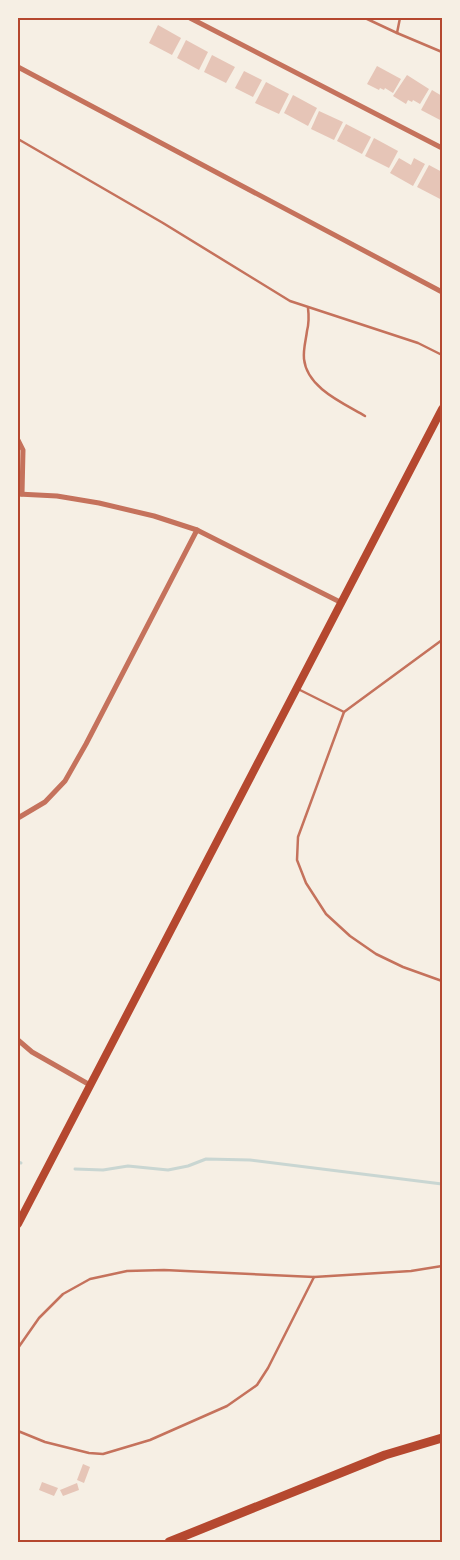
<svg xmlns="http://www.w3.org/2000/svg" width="460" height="1560" font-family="'Golos Text',sans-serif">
  <rect width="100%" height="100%" fill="#f6efe4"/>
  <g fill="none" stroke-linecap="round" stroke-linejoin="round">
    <g stroke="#c9d6d2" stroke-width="3">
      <polyline points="18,1162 21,1163"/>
      <polyline points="75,1169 103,1170 128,1166 168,1170 188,1166 206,1159 250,1160 442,1184"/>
    </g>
  </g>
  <g fill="#e6c5b7">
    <polygon points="158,25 181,38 172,55 149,43"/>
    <polygon points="186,40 208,52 199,70 177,58"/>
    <polygon points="212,55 235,67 226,83 204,72"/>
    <polygon points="377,66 401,79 393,93 385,88 384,90 380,88 379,90 367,84"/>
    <polygon points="244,71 262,80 253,97 235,88"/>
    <polygon points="407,75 429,89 420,104 413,100 412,102 408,100 406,104 393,96"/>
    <polygon points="266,82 289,94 279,114 255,103"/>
    <polygon points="432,90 442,96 442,121 421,110"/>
    <polygon points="293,95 317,108 308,126 284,113"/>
    <polygon points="319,111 343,122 334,140 311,129"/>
    <polygon points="346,124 371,137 362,154 337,141"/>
    <polygon points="374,138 398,151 389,168 365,156"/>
    <polygon points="399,158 411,165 414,158 425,164 413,186 390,173"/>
    <polygon points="429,165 442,172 442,200 417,187"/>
    <polygon points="83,1464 90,1467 84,1483 77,1480"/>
    <polygon points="42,1482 58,1488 54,1496 39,1490"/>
    <polygon points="77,1483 79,1490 63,1496 60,1490"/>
  </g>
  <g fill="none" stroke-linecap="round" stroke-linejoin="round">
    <g stroke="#c5725c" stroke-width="2.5">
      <polyline points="365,18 397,33 442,52"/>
      <polyline points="397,33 400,18"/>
      <polyline points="18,139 163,223 290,301 418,343 442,355"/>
      <path d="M308,308C309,316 309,323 307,331C306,340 303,349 304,359C307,388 343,403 365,416"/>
      <polyline points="442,640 344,712 298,837 297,860 306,883 326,914 350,936 376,954 403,967 442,981"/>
      <polyline points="298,689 344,712"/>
      <polyline points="18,1348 39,1318 63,1294 90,1279 127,1271 164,1270 314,1277 411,1271 442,1266"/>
      <polyline points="18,1431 45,1442 89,1453 103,1454 150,1440 227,1406 257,1385 268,1368 314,1277"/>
    </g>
    <g stroke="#c5725c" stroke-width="5">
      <polyline points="190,18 442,148"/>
      <polyline points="18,67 442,292"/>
      <polyline points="18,440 23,450 22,494"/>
      <polyline points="18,494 57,496 99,503 154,516 197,530 342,603"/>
      <polyline points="18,818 45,802 65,781 86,744 197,530"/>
      <polyline points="18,1040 32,1052 90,1085"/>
    </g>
    <polyline stroke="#b5482f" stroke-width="8" points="18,1224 442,409"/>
    <polyline stroke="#b5482f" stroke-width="9" points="169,1542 385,1455 442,1438"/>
  </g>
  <rect width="460" height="1560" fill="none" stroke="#f6efe4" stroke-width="38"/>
  <rect x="19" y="19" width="422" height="1522" fill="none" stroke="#b5482f" stroke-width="2"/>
</svg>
